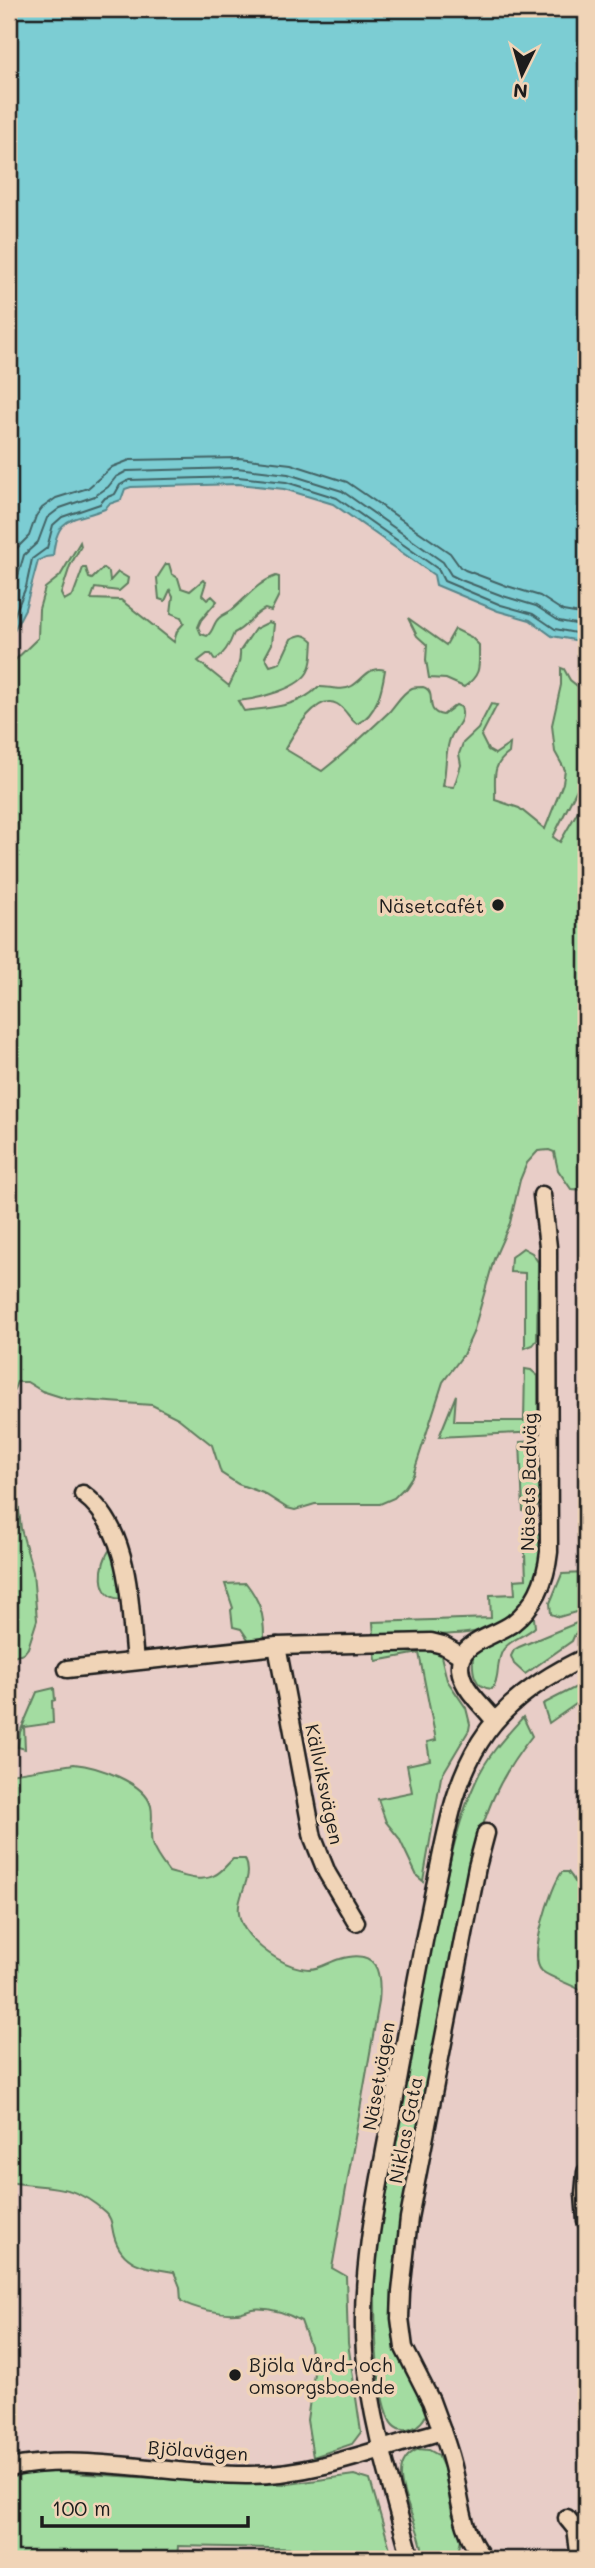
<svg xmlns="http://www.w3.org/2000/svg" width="595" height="2568" font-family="Mali,sans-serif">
  <rect width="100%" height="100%" fill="#e8cdc7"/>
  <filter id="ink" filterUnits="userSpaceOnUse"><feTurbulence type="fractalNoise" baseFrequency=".0143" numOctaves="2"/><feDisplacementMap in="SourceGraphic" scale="14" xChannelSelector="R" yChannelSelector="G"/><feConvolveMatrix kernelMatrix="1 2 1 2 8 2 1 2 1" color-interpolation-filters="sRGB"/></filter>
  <g filter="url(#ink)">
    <g fill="#a3dca1" stroke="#607c5e" stroke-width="2">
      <path d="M80,542L81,546L70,566L61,594L64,600L73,595L83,568H86L89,578L92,579L103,568L109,572L110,581L118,572L128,578L127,584L119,591L95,588L91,599L121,600L174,642L177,631L184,623L181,617L171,613L173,596L170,590L165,601L159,599L157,578L166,564H169L172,574L178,578L181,588L190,591L203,580L206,582L202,595L207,600L212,596L217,601L201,620L198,627L201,634L207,636C214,631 213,623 219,618C223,614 229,613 233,609C247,597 258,582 276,576L279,577V595L271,611L265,609C252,615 247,627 234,633C230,644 225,654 215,660L211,654H207L198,661L229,686C234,675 241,664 240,651L255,629L269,622L274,624L272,644L265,657L270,666L280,663L291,639C301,634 305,633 313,641C312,650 313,661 309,669C302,689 257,699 238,701L244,711C270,708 299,707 318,687C328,686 342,692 352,686C364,679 369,665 385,670C382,689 377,715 357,724C349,719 346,709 337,704C316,692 293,735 285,749L322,771C345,753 368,732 389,712C396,704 403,692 412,688C415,687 421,687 423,687C439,692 422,712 443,715L456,705L461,707C466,723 453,727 449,742C445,756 446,772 443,786L454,787L461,765L459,754L463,743L478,729L491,704L497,705L481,736L488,750L495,754L510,744L509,753C490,767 496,778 495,800L519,808L545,829L563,783L565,770L555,752L552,725L561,685V668L564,669L570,680L586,693V771L553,837L560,842L582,804L586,791V1190L571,1189L558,1170L554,1152L549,1150L538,1151L527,1163L520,1180L510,1223L494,1259L473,1333L463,1355L443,1382L413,1475L405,1487L394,1498L380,1504H315L295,1510L287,1508L263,1493L238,1484L221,1473L212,1445L178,1418L152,1405L67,1399L42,1391L27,1382H17L9,1401V666L38,638L39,609L45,588L60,576Z"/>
      <path d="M408,618L446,645L455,629L471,637L479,645C479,666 482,674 464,687L446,679L429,678L426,660L427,645L417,636Z"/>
      <polygon points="523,1248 532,1253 538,1262 537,1340 533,1345 525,1348 525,1273 510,1272 511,1257"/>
      <polygon points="525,1369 531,1370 538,1376 538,1432 439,1437 456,1395 454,1421 524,1421"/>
      <polygon points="9,1414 21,1529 33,1572 37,1620 28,1648 24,1653 9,1657"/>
      <polygon points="541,1441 542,1500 534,1509 523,1511 520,1442"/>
      <path d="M524,1528H531L541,1536C544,1554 538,1578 528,1594C501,1636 468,1634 423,1635C407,1635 391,1636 374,1636L373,1622L491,1618L490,1595L515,1594L514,1580L526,1579Z"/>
      <path d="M111,1548L115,1549L121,1599C95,1598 99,1563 111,1548Z"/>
      <polygon points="586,1573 582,1575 582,1584 586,1584 586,1609 559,1617 551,1614 550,1603 562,1574"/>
      <path d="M246,1583C260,1601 264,1614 264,1637L250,1642L241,1629L233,1627L231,1610L233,1608L225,1584Z"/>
      <path d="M528,1618H534L535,1627C526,1636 510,1639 503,1650C495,1663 501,1677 492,1689C473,1688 472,1670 473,1655Z"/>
      <polygon points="586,1619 586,1628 575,1634 572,1641 525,1674 514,1664 511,1656 514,1650 519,1647"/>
      <polygon points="375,1650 433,1650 441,1656 447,1680 466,1708 470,1724 469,1730 441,1777 423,1881 417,1876 399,1838 386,1822 378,1799 412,1792 407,1765 430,1760 427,1742 436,1740 419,1653 376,1661"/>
      <polygon points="586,1682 586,1697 549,1723 543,1704"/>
      <polygon points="54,1688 55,1700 52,1701 53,1723 24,1727 25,1749 18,1747 20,1732 37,1692"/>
      <path d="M523,1717L532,1736C498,1779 485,1811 472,1864L412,2163L401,2359L427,2411C424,2428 398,2440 389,2419C375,2389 375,2319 375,2286C375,2270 377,2253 379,2237C398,2129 414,2020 438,1914C448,1870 457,1822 476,1781C487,1756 505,1737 523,1717Z"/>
      <path d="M74,1764C96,1766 145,1782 151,1806C154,1819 149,1832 152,1844C155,1854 163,1864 169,1872C184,1876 201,1883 215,1875C222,1872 227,1864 233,1859H245C258,1885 222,1901 249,1935C262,1951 288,1969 309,1969C321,1969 330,1961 340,1959C377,1948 382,1971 379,2002L332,2268L346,2276L348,2343L361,2432L352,2444L313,2457L307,2420L314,2373L310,2346L301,2321C286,2313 269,2307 252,2309C247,2310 242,2313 236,2313C219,2314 195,2309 181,2301L180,2287L174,2272C148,2268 122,2266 114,2236C111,2226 113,2219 105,2212C71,2181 48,2189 9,2182V1774Z"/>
      <path d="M562,1872H568C595,1903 586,1954 586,1993C575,1986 551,1978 542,1971C527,1958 551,1886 562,1872Z"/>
      <path d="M419,2449L429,2450L438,2455L444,2468L452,2513L461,2539L457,2559H425C422,2549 420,2537 416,2527C408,2503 385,2462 419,2449Z"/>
      <polygon points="39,2471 234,2483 289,2484 354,2475 370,2480 393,2559 341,2559 333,2554 316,2549 178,2546 177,2559 9,2559 9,2475"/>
    </g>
    <path fill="#7ccdd3" stroke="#56868a" stroke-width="2" d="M9,9H586V642L552,636L530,620L498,611L436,585L434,575L333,504L284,489L238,484L131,487L125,489L121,500L109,504L105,509C71,522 57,514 53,556L46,557L38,561L25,609L11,636V663H9Z"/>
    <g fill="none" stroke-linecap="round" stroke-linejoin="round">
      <g stroke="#426365" stroke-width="2">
        <polyline points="9,574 15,550 29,536 36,516 42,508 56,498 88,488 112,467 130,460 239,458 291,464 347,482 450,553 460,567 465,570 507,586 540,596 563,611 586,615"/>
        <polyline points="9,607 24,555 38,542 47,518 60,508 95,496 108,487 116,477 127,471 237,468 288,474 342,491 443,562 451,575 461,580 503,596 536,606 559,621 586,626"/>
        <polyline points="9,628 26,587 32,559 47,548 53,525 62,517 100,504 105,498 115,494 120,485 129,480 238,477 286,482 337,498 438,569 444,581 501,605 533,614 555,629 586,635"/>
      </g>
      <g stroke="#1c1c1c" stroke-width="21">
        <g id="minor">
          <path d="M83,1494C132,1530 129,1606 135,1661"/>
          <polyline points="277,1646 313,1838 327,1873 356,1922"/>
          <polyline points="67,1669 277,1646 431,1642 443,1645 462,1656"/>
          <path d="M494,1720C485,1708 470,1695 464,1682C446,1643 492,1639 513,1623C536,1605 546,1581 549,1552L548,1247L542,1195"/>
          <polyline points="586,2172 584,2194 586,2221"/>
          <polyline points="442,2431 431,2401 404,2348 400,2318 401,2292 409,2218 477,1867 486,1833"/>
          <path d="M9,2468C82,2452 174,2476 249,2475C314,2475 380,2448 442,2431C447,2445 452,2460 455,2475C461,2505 463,2535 484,2559"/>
          <polyline points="567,2518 576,2529 580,2559"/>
          <path d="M411,2559C393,2491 371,2423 365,2353C358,2263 385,2158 400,2070C412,2005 423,1941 437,1877C447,1830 454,1783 480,1742C504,1703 545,1676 586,1657"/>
        </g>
      </g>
      <use href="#minor" stroke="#f0d4b7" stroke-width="16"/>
    </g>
  </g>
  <g fill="#1c1c1c" stroke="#f0d4b7" stroke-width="2.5">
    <circle cx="498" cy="905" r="7"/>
    <circle cx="235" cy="2375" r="7"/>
  </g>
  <g text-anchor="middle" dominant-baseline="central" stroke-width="7" stroke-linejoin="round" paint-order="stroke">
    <g font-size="19" fill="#1c1c1c" stroke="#f0d4b7" text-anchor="end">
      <text x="484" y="905">Näsetcafét</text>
      <text x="249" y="2364" text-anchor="start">Bjöla Vård- och<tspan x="249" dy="22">omsorgsboende</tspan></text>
    </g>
    <g font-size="19" fill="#1c1c1c" stroke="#f0d4b7">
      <text transform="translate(528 1482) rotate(-89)">Näsets Badväg</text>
      <text transform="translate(325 1784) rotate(78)">Källviksvägen</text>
      <text transform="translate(378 2076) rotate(-80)">Näsetvägen</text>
      <text transform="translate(405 2130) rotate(-79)">Niklas Gata</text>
      <text transform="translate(198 2450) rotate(4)">Bjölavägen</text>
    </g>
  </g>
  <rect width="595" height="2568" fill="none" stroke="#f0d4b7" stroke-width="35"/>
  <rect x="18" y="18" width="560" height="2533" fill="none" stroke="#1c1c1c" stroke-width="2.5" filter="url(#ink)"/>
  <g transform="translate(522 74) rotate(185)" stroke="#f0d4b7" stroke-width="5" paint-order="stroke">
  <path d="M0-5L12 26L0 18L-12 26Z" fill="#1c1c1c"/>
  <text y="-10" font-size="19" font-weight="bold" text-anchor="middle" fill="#1c1c1c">N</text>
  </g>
  <path d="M42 2516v10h206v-10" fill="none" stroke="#1c1c1c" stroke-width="3.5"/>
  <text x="52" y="2516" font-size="21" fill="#1c1c1c" stroke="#f0d4b7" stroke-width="5" paint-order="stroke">100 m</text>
</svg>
